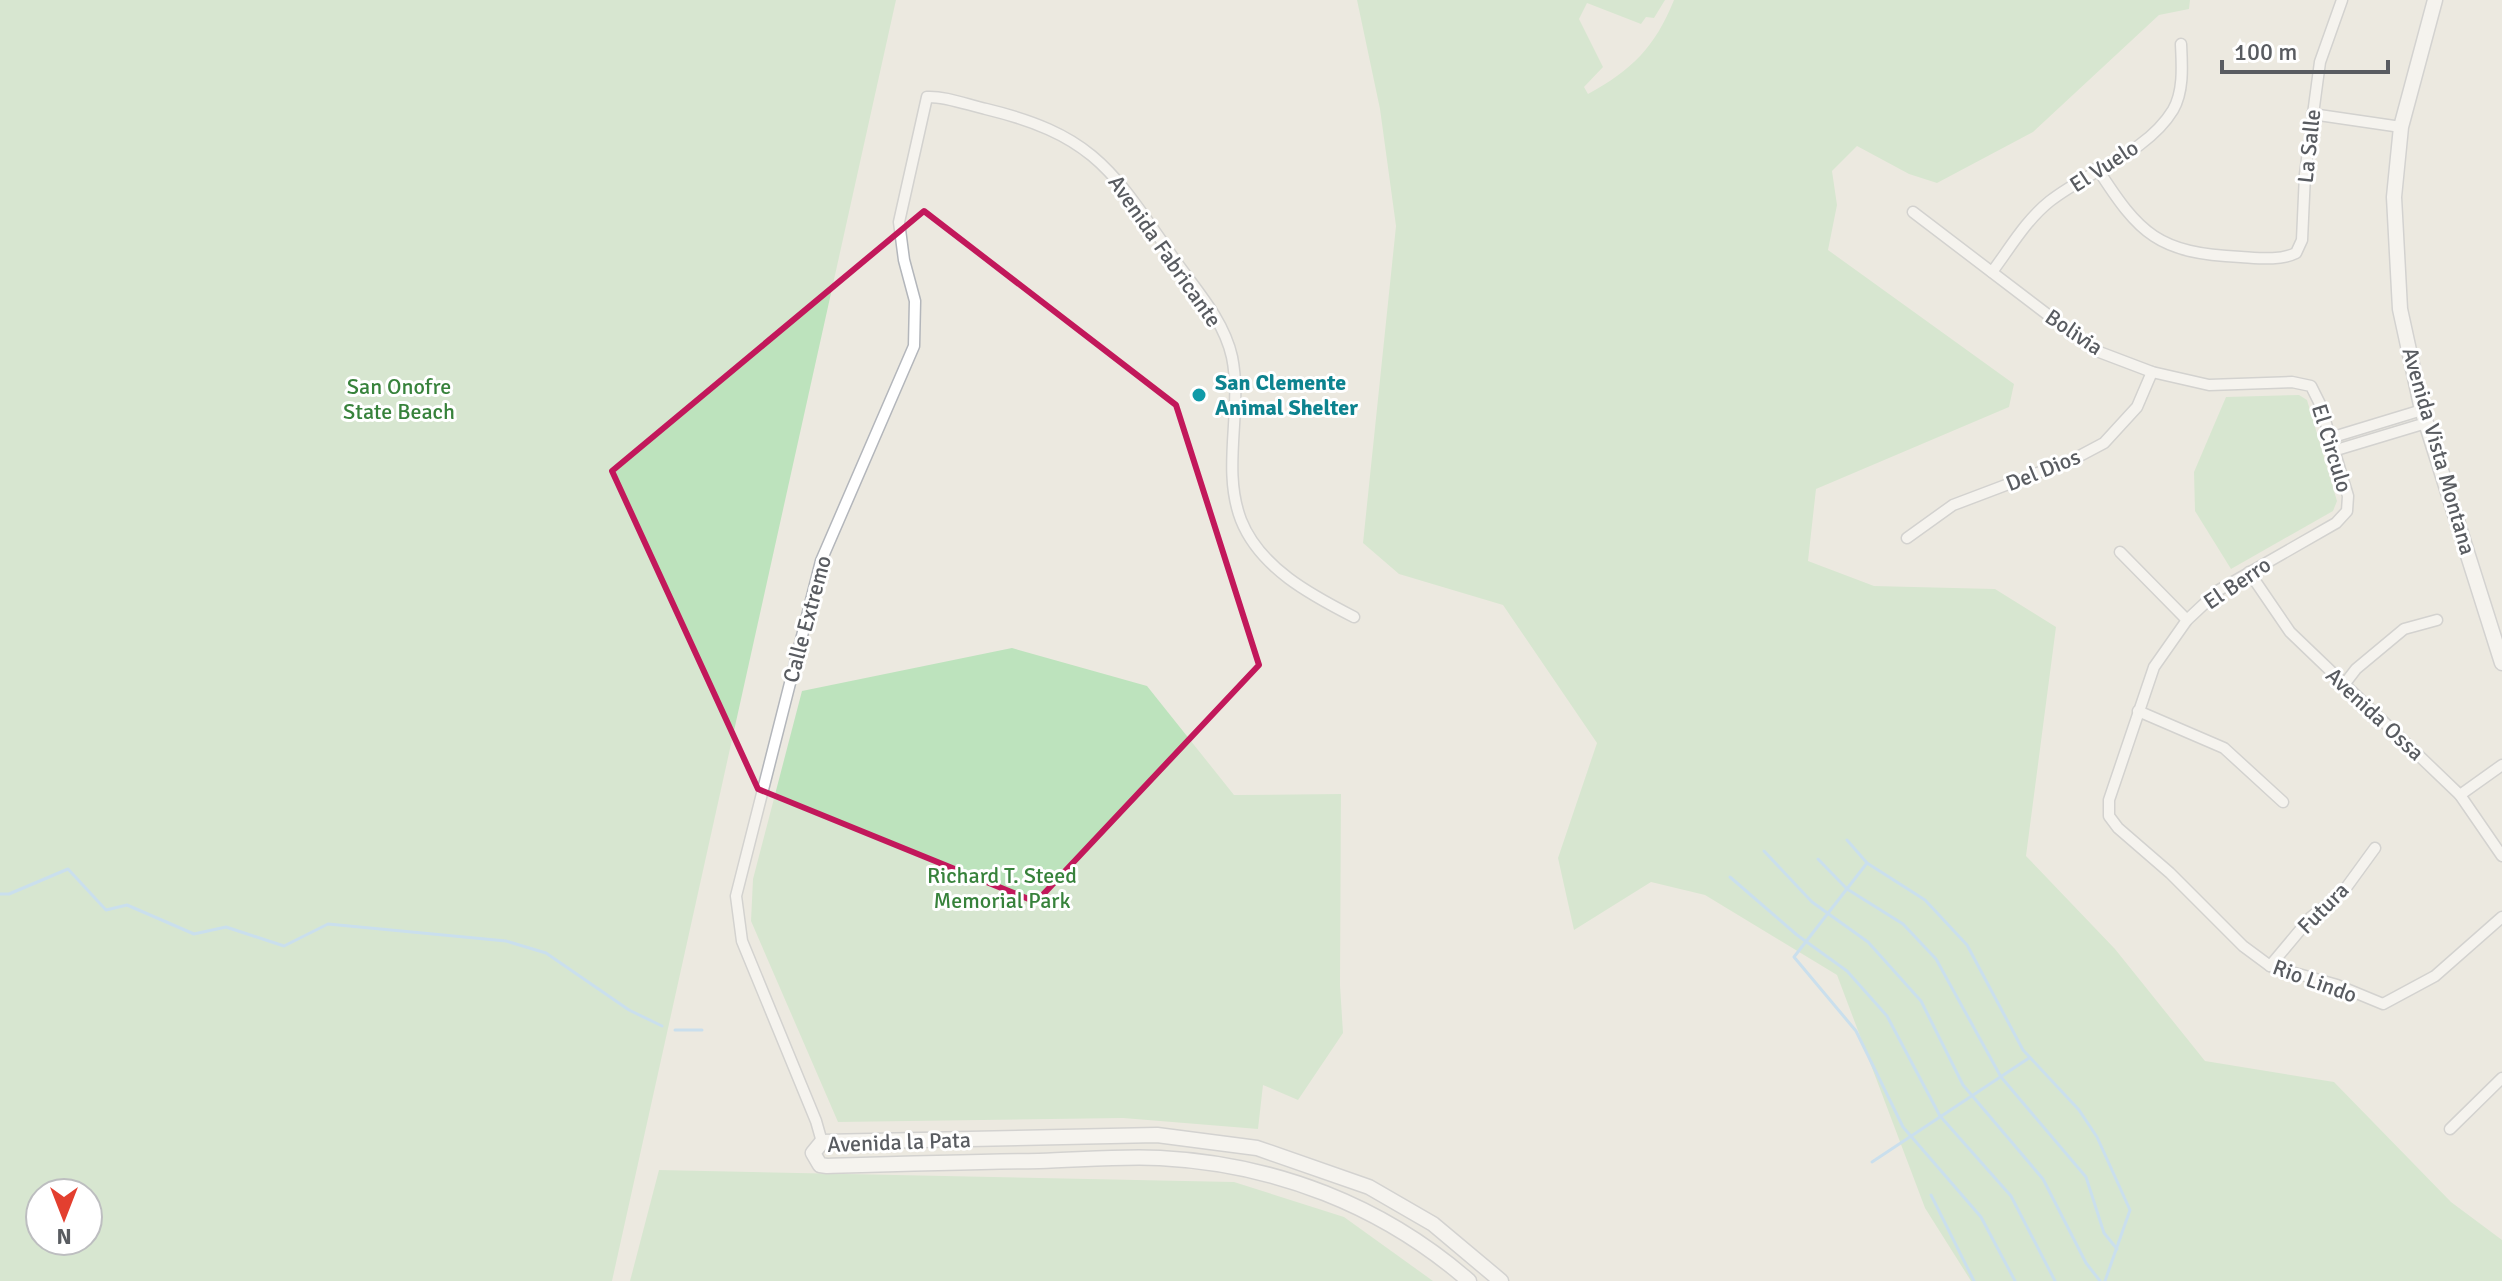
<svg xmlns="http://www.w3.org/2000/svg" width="2502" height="1281" font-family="Signika,sans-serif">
  <rect width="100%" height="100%" fill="#ece9e0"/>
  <g fill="#bde3bd" fill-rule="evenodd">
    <path d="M0,0H896L612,1281H0ZM40,1193H88V1241H40Z"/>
    <path d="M1357,0H1665L1654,18L1646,17L1641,24L1587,3L1579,19L1603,67L1584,87L1588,94C1632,70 1655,47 1674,0H2190L2189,9L2159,15L2033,132L1937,183L1909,174L1857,146L1832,171L1837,205L1828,250L2014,384L2009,407L1816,489L1808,561L1874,586L1995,589L2056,627L2026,856L2115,949L2205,1061L2334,1082L2451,1202L2502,1240V1281H1971L1925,1208L1837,975L1705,895L1651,882L1574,930L1558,858L1597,743L1503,605L1399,574L1363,543L1396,226L1380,109Z"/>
    <polygon points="2299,395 2307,400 2337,501 2333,511 2231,569 2195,511 2194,472 2226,397"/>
    <polygon points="1012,648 1147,686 1234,795 1341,794 1340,985 1343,1033 1298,1100 1263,1085 1258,1129 1123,1118 838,1122 751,921 753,879 802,691"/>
    <polygon points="659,1170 1234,1182 1344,1217 1433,1281 630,1281"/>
  </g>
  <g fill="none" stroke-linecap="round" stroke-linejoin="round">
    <g stroke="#a0d3fc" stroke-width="3">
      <polyline points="1847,840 1867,863 1794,957 1856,1031 1903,1127 1981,1217 2015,1281"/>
      <polyline points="1764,851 1812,902 1868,942 1921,1001 1963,1085 2043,1179 2086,1263 2100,1281"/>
      <polyline points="1818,859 1847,889 1903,924 1936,959 2001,1077 2086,1177 2104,1233 2117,1249"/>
      <polyline points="1867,863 1925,900 1967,945 2023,1050 2079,1110 2097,1137 2130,1210 2105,1281"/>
      <polyline points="1730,877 1797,935 1847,971 1887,1016 1940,1116 2011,1196 2055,1281"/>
      <polyline points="0,894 9,894 68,869 106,910 127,905 194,934 226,927 284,946 328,924 506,941 546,953 629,1010 662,1026"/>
      <polyline points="675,1030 702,1030"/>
      <polyline points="1872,1162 2029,1058"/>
      <polyline points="1931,1195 1974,1281"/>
    </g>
    <g stroke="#b3b6bb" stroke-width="13">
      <g id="street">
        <polyline points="2312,114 2401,127"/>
        <path d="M2097,168C2140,235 2158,253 2241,257C2258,258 2280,261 2296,253L2302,240L2305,174L2320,62L2342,0"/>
        <polyline points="1913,212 2094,350 2152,372 2209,385 2292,382 2311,386 2320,404 2348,496 2347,511 2336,523 2219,590 2187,620 2154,667 2109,800 2109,816 2118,828 2170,873 2243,946 2270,966 2337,985 2383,1004 2435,976 2502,917"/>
        <path d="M1992,272C2010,248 2026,220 2050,201C2088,171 2147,153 2173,110C2184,91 2182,65 2181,44"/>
        <polyline points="2330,438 2422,410"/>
        <polyline points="2333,451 2426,423"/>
        <polyline points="1907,538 1953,505 2072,460 2104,443 2137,407 2152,372"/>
        <polyline points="2120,552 2187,620"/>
        <polyline points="2249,572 2290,632 2460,795 2502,856"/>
        <polyline points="2343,686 2356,669 2404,629 2437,620"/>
        <polyline points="2138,711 2224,748 2283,802"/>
        <polyline points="2460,795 2502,765"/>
        <polyline points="2270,966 2311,917 2343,892 2375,848"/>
        <polyline points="2450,1129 2502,1078"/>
        <path d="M822,1142L816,1121L742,941L736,896L821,561L914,346L915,301L904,260L899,222L927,97C945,96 968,105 986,109C1098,136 1114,174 1177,263C1198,292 1224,321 1232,357C1243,411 1221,468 1241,520C1260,568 1311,595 1354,617"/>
      </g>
    </g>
    <g stroke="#b4b7bd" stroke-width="17">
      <g id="secondary">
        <polyline points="2435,0 2401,127 2394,197 2400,309 2422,410 2502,663"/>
        <path d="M1469,1281C1382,1205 1275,1164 1160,1158C1120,1156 1079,1160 1039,1161C968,1162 898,1164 827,1166L820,1165L813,1153L822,1142L1157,1135L1257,1148L1369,1187L1433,1224L1501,1281"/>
      </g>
    </g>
    <use href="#street" stroke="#fff" stroke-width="10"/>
    <use href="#secondary" stroke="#fff" stroke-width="14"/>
  </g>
  <path d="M0 0H2502V1281H0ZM924,211L1176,405L1259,665L1036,902L758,789L612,471Z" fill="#ece9e0" fill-opacity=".55" fill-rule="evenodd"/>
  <path fill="none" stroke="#c2185b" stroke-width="6" stroke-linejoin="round" d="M924,211L1176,405L1259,665L1036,902L758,789L612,471Z"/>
  <circle fill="#0f9aa8" stroke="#fff" stroke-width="3" cx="1199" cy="395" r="8"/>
  <g text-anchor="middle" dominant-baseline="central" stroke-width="6" stroke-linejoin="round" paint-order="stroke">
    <g font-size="22" fill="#595c61" stroke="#fff">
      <text transform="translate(2309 146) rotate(-84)">La Salle</text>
      <text transform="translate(2104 166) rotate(-33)">El Vuelo</text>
      <text transform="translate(1165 251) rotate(55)">Avenida Fabricante</text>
      <text transform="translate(2074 332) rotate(34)">Bolivia</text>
      <text transform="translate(2332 448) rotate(73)">El Circulo</text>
      <text transform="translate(2439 451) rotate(74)">Avenida Vista Montana</text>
      <text transform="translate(2043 470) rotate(-22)">Del Dios</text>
      <text transform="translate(2237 583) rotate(-34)">El Berro</text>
      <text transform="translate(807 619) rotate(-75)">Calle Extremo</text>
      <text transform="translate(2375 714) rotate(43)">Avenida Ossa</text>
      <text transform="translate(2323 908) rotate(-45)">Futura</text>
      <text transform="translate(2315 981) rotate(20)">Rio Lindo</text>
      <text transform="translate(899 1142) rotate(-2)">Avenida la Pata</text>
    </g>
    <g font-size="22" font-weight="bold" fill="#0d838f" stroke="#fff" text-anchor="start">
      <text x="1215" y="382">San Clemente<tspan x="1215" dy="25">Animal Shelter</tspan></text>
    </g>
    <g font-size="22" fill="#37823b" stroke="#fff">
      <text x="399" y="386">San Onofre<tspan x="399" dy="25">State Beach</tspan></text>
      <text x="1002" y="875">Richard T. Steed<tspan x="1002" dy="25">Memorial Park</tspan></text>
    </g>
  </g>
  <g transform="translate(64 1217) rotate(180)"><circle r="38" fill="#ffffff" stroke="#bdbec0" stroke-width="2"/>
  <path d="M0-6L14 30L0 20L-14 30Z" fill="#e33f2f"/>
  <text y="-12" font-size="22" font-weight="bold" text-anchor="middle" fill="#595c61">N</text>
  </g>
  <path d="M2222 60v12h166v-12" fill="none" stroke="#595c61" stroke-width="4"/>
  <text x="2234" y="60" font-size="24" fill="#595c61" stroke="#ffffff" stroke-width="6" paint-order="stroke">100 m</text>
</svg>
